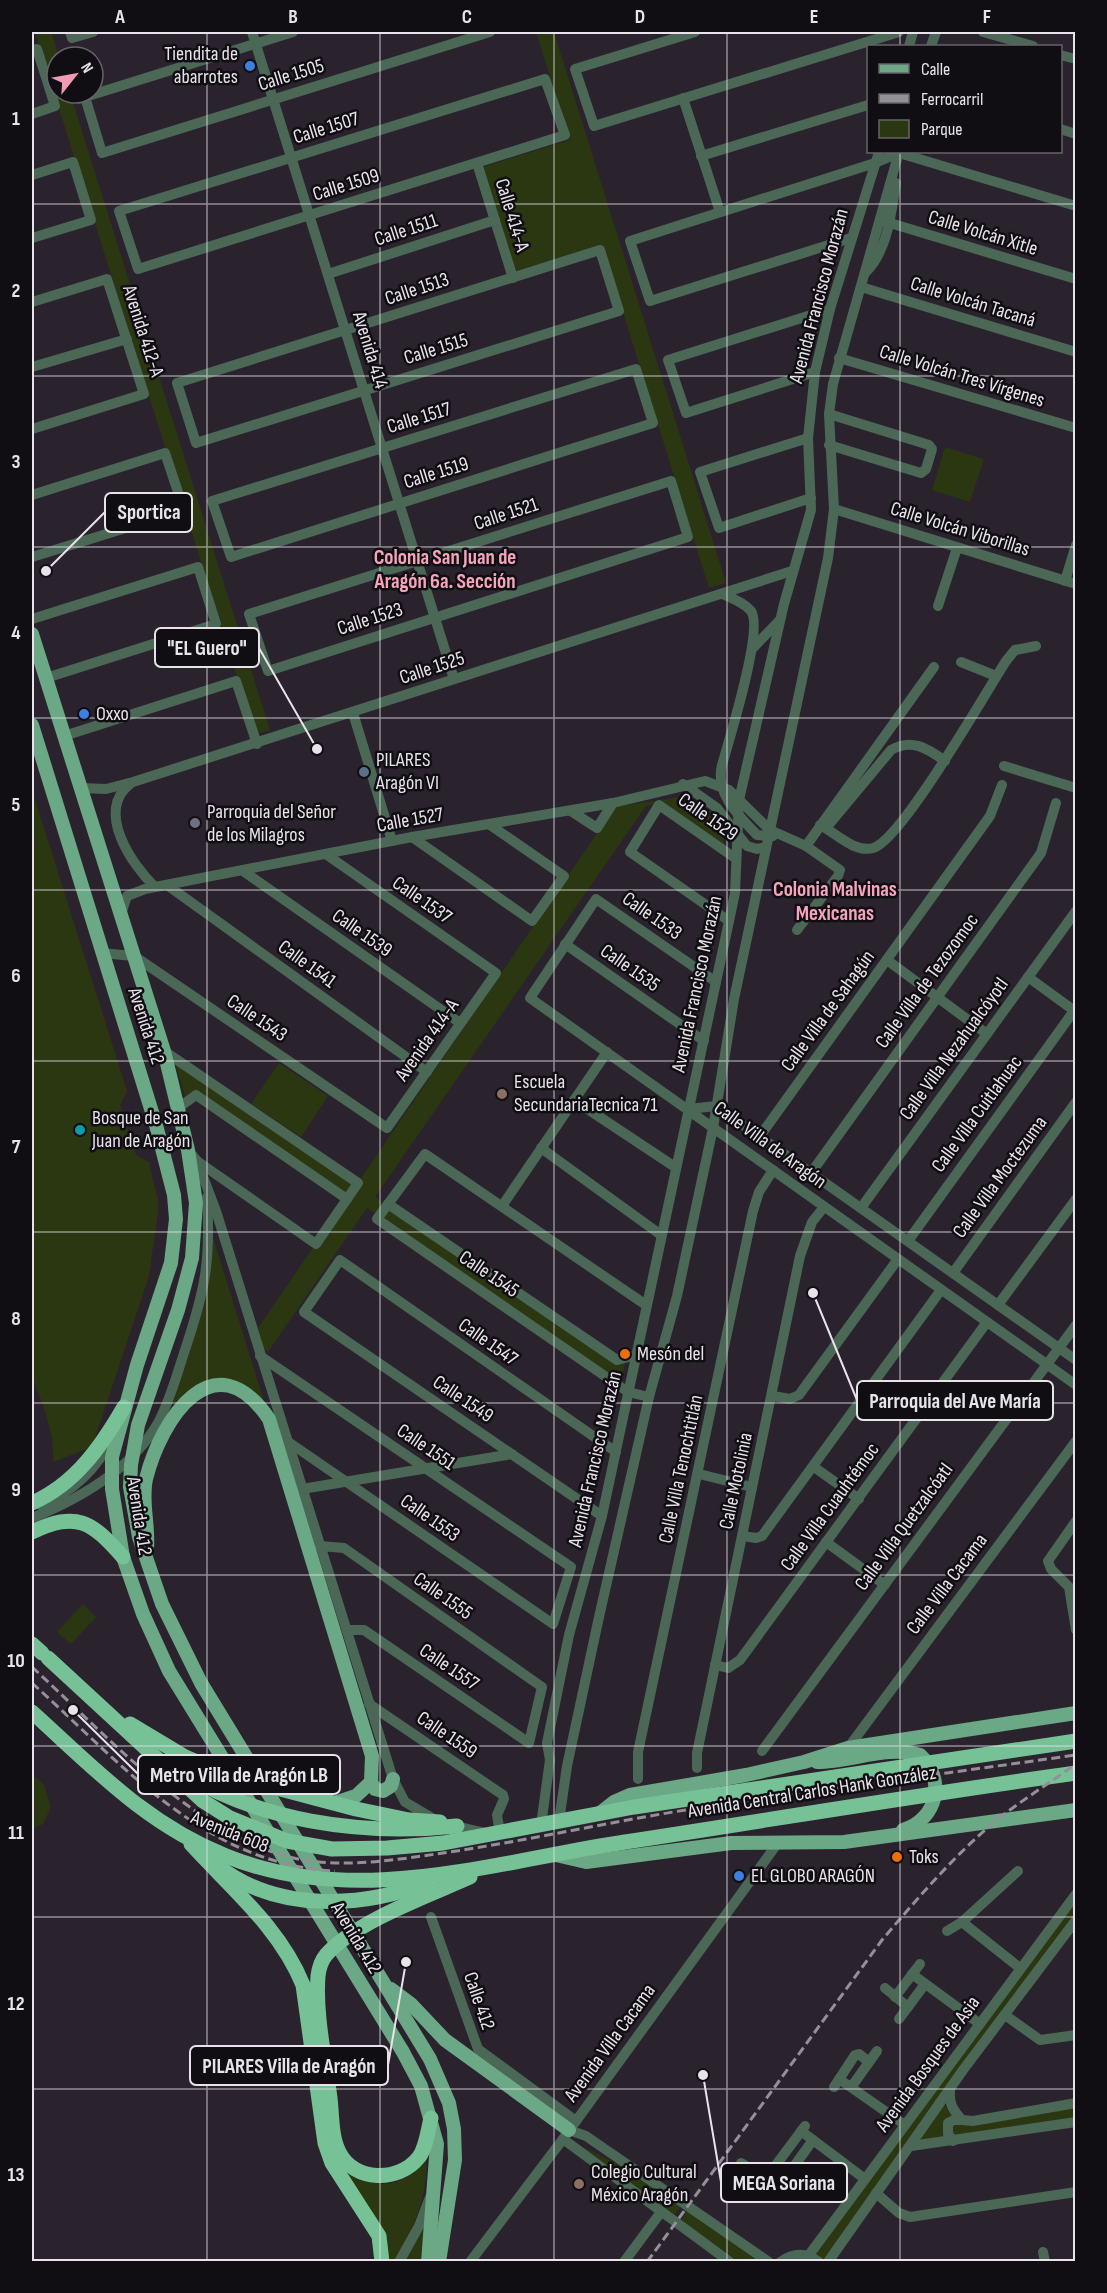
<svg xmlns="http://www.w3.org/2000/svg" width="1107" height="2293" font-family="'Sofia Sans Condensed',sans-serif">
  <rect width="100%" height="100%" fill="#2a232e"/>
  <g fill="#2a3711">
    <polygon points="35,32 51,32 59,57 57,93 70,93 270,730 255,734"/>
    <polygon points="536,32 554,32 726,583 709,588 602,245 515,271 483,167 570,140"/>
    <polygon points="945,447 984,459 970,502 932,490"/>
    <path d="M32,790L127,1091L120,1105L136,1155L149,1162L158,1200V1213L149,1276L92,1447L53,1462C55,1432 43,1405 32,1377Z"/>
    <path d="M680,797C711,803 719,819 726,848L661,803L646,806L375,1197L615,1363H625L621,1383L367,1208L268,1352L263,1349L258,1328L349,1195L198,1091L185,1096L174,1060L357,1184L615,807Z"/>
    <polygon points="279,1063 328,1096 301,1137 251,1104"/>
    <path d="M213,1238L265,1404L249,1391L192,1389L173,1404C191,1348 210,1296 213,1238Z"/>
    <polygon points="83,1604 96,1617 71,1644 57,1632"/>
    <polygon points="32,1774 44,1785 51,1807 43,1824 32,1829"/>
    <polygon points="1075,1899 1075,1914 824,2261 815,2254"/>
    <polygon points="944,2105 954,2115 944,2138 918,2140"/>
    <path d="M1075,2106V2118L957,2136L951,2132L950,2127L958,2122C967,2125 980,2129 989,2121Z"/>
    <polygon points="583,2147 627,2169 681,2207 674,2215"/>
    <path d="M426,2157C428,2197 414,2228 394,2261H387L343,2172L346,2167C376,2191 404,2190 426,2157Z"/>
    <polygon points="688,2209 761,2261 738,2261 681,2221"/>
    <polygon points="426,2219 420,2261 404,2262"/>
  </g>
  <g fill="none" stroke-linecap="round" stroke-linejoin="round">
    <g stroke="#4b6756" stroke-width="10">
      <polyline points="70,32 72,38 93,32"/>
      <polyline points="252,32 454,679"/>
      <polyline points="293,32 85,97 102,153 490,32"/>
      <polyline points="695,32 575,69 594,126 899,32"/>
      <polyline points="983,32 1033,46"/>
      <polyline points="909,46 913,32"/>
      <polyline points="931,46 936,32"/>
      <polyline points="32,51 37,49 55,106 32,114"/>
      <polyline points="1060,55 1076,59"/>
      <polygon points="545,79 565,135 138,269 119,211"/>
      <polyline points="683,98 720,212"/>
      <polyline points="1060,129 1076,134"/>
      <polyline points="899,153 1076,206"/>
      <polyline points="701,156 868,105"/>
      <polyline points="477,163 513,278"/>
      <polyline points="32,175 73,162 91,220 32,238"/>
      <polyline points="880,220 1076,279"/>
      <polyline points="851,238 650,301 630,241 875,163 899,153"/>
      <polygon points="600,250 619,311 196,443 177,383"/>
      <path d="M866,272C888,250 891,213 896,183"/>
      <polyline points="328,274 495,220"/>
      <polyline points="861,287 1076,352"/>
      <polyline points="32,302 107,279 144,394 32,429"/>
      <polyline points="839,358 1076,428"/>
      <polyline points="32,367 127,339"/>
      <polygon points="636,369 653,423 231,557 212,501"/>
      <polyline points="815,372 686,413 668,360 830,309"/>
      <polyline points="829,414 929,445 932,449 926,469 921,473 829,445"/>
      <polyline points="808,438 700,472 719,528 811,498"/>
      <polygon points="671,481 688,537 268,671 249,614"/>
      <polyline points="32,495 165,453 184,510 32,557"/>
      <polyline points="834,509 1076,584"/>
      <polyline points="1065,581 1076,545"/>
      <path d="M723,594C733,599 745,603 751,611C764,629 729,740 722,765C715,794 738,815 757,835L773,836"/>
      <polyline points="938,606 957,548"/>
      <polyline points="32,619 198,567 216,624 46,678"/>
      <polyline points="752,649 779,621"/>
      <polyline points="961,662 996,676"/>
      <polyline points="353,713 392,841"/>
      <polyline points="64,736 236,681 257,744"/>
      <polyline points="1004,766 1076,788"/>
      <path d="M130,784C95,811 132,865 155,887"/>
      <polyline points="683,784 717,808 747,846 757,849 765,847"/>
      <polyline points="81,788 106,789 133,782 792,571"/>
      <polyline points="571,811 597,828 613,803"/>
      <path d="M820,825C836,833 854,853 873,848C901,841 986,692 1006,661L1015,650L1036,646"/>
      <path d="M826,828L891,750C911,738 927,748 945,761"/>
      <polyline points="412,837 532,921 564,876 490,825"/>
      <polyline points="806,846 934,667"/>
      <polyline points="243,871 460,1023"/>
      <polyline points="167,885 427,1072"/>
      <polyline points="121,914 127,896 145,889 412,837 613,803 705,781 729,790 770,830 806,846 840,870 838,876 797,930"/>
      <polyline points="729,921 630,852 659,805 735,858"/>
      <polyline points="565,944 704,1041"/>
      <polyline points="101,953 134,956 387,1128 496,973 327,855"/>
      <polyline points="887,960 987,1034"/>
      <polyline points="1028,977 1076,1012"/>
      <polyline points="716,982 596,899 530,998 1076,1385"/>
      <polyline points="164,1051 358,1183 316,1244 197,1161"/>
      <polyline points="574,1100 675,1167"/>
      <polyline points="178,1108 196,1095 347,1199"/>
      <polyline points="689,1109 716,1106 1076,1360"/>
      <polyline points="760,1136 990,816 1002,785"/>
      <polyline points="541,1148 661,1235"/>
      <polyline points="188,1150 197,1161 216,1211 393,1779 405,1802 434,1819"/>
      <polyline points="811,1173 1041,853 1056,803"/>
      <polyline points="388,1204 617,1360 636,1355"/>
      <polyline points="502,1206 607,1052"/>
      <polyline points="861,1208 1076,911"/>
      <polyline points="908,1241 1076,1008"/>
      <polyline points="953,1273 1076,1102"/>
      <polyline points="646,1305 425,1154 377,1219 628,1392 649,1397"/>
      <polyline points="998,1305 1076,1199"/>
      <polyline points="260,1356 571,1567 553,1624 287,1441"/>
      <polyline points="773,1396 790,1399 799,1395 898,1259"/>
      <polyline points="814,1467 859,1499"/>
      <polyline points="699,1474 752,1487"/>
      <polyline points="302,1489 512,1454"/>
      <path d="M40,1505C75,1491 96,1469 114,1436"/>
      <polyline points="602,1516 304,1312 340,1260 616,1452"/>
      <path d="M32,1518C79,1499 131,1470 158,1423C170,1401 177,1374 185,1350C205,1290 211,1261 207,1197"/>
      <polyline points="1076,1521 1048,1561 1051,1569 1069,1587 1076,1630"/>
      <polyline points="743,1536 756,1538 762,1536 941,1290"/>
      <polyline points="826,1542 885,1585"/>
      <polyline points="320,1546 344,1548 542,1687 529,1743 364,1630 347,1630"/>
      <polyline points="715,1665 728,1668 740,1660 987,1322"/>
      <polyline points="369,1704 503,1795 504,1799 497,1815 500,1833"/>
      <polyline points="848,1748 1076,1441"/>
      <polyline points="762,1751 1076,1325"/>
      <polyline points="697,1768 697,1753 800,1256 812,1222 824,1207"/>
      <polyline points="638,1779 638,1752 753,1211 759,1192 773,1170"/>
      <polyline points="559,1821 567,1766 599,1617 649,1397 677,1296 713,1128 734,999 828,558 834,509 829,414 833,384 899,152"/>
      <polyline points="451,1825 486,1833"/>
      <polyline points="541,1825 550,1760 547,1743 569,1635 602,1516 735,893 739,800 784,604 811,510 808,438 815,372 830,309 879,152"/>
      <polyline points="431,1917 478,2049 576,2121"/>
      <polyline points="962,1922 1020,1968"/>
      <polyline points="947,1931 962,1922 1018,1871"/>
      <polyline points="912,1974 980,2024"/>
      <polyline points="885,1988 908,2007"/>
      <polyline points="895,1997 920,1964"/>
      <polyline points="1005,2015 1040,2040 1076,2035"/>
      <polyline points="899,2019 925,1984"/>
      <polyline points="839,2079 905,2125"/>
      <polyline points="852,2086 877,2051"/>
      <polyline points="834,2087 855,2055 859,2054 869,2062"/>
      <path d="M950,2091C949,2104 953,2110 962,2120L973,2121L1076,2103"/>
      <polyline points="569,2130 586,2136 769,2262"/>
      <polyline points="801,2131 865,2179"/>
      <polyline points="563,2139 730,2262"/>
      <polyline points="953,2141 948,2134 948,2123 954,2120 962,2120"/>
      <polyline points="911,2146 1076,2122"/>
      <polyline points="741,2163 772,2181"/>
      <polyline points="767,2177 805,2126"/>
      <polyline points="876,2193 899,2213 910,2217 1076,2192"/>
      <polyline points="774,2194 813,2140"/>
      <polyline points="1043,2252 1045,2262"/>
      <polyline points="809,2255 1076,1894"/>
      <polyline points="399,2262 419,2226 430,2197"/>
      <polyline points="470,2262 563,2139 777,1844"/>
      <polyline points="624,2262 661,2212"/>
      <path d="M780,2262C793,2253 806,2252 819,2262"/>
      <polyline points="828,2262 963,2070 1076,1920"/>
    </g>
    <g stroke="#6ba885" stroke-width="14">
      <polyline points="32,634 164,1051 188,1150 196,1203 192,1258 178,1310 138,1425 131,1465 130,1487 139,1537 162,1604 201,1683 430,2059 449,2103 454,2129 455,2160 439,2262"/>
      <polyline points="32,725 156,1125 174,1195 176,1219 171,1263 137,1365 112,1457 112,1489 123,1557 143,1614 169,1671 403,2052 421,2086 437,2144 428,2262"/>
      <path d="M147,1548C149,1525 141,1502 146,1479C161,1419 214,1338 269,1419L372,1756L371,1782L356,1796L335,1803"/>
      <path d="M817,1762C852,1762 887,1745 920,1755C946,1779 938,1819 903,1830"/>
      <polyline points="371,1782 375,1789 383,1791 391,1786 393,1779"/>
      <polyline points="600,1813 614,1802 630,1795 746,1775 804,1762 848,1748 1076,1713"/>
      <polyline points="556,1855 586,1862 731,1843 844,1842 1076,1810"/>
      <polyline points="391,1989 411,2004 445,2040 569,2130"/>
    </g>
    <g stroke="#77c197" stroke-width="15">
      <path d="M32,1503C75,1484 101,1447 124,1407"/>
      <path d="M32,1532C77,1511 91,1521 123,1557"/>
      <polyline points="32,1644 42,1653"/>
      <polyline points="48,1658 203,1801 230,1818 287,1841 332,1849 387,1848 443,1843 634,1807 1076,1741"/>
      <path d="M32,1712C94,1768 146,1824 226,1856C357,1909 493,1862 625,1842C775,1819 925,1794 1076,1773"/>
      <polyline points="130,1724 185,1757 228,1775 356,1809 409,1820 440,1822"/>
      <path d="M175,1768C256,1822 362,1836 457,1826"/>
      <path d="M191,1844C232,1889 280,1928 303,1985L325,2143L332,2163L379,2236L382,2262"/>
      <path d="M219,1867C279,1913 365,1908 431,1881"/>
      <path d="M431,2118C428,2130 426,2148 419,2157C399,2183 354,2182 339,2152C331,2137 332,2114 330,2098C325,2058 315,2015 318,1976C319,1968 321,1961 326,1955C354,1922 430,1895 470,1877"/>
    </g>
    <g stroke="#958f98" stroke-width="3" stroke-dasharray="9 4.5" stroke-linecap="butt">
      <path d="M32,1667C103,1732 179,1817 270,1851C325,1872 387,1861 443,1853C526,1841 608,1822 692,1809C819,1790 948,1773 1076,1755"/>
      <path d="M32,1683C121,1763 206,1865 335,1871"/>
      <path d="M647,2262L882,1940C917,1899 952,1858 993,1823C1019,1802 1048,1784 1076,1764"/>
    </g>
  </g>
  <path fill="none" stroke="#e8e3ea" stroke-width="1.5" stroke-opacity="0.55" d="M207,32V2262M380,32V2262M554,32V2262M727,32V2262M900,32V46M900,152V2262M32,204H1076M32,376H1076M32,547H1076M32,718H1076M32,890H1076M32,1061H1076M32,1232H1076M32,1403H1076M32,1575H1076M32,1746H1076M32,1917H1076M32,2089H1076"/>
  <g fill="#3f7fe0" stroke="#110e13" stroke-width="2">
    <circle cx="250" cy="66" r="6"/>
    <circle cx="84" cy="714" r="6"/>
    <circle cx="739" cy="1876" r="6"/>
  </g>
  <circle fill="#5c6f8a" stroke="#110e13" stroke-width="2" cx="364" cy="772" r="6"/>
  <circle fill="#6b7280" stroke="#110e13" stroke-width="2" cx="195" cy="823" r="6"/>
  <g fill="#8d6e63" stroke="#110e13" stroke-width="2">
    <circle cx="502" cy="1094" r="6"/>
    <circle cx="579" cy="2184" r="6"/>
  </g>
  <circle fill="#0f9aa8" stroke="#110e13" stroke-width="2" cx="80" cy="1130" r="6"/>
  <g fill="#e8710a" stroke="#110e13" stroke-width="2">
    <circle cx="625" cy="1354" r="6"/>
    <circle cx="897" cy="1857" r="6"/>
  </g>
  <g text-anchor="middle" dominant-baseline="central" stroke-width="5" stroke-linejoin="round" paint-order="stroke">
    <g font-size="20" fill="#e8e3ea" stroke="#110e13" text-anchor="start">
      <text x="238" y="54" text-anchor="end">Tiendita de<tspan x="238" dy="23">abarrotes</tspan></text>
      <text x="96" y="714">Oxxo</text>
      <text x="376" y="760">PILARES<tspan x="376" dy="23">Aragón VI</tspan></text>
      <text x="207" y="812">Parroquia del Señor<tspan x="207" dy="23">de los Milagros</tspan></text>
      <text x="514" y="1082">Escuela<tspan x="514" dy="23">SecundariaTecnica 71</tspan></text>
      <text x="92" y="1118">Bosque de San<tspan x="92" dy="23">Juan de Aragón</tspan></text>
      <text x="637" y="1354">Mesón del</text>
      <text x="909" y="1857">Toks</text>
      <text x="751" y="1876">EL GLOBO ARAGÓN</text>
      <text x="591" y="2172">Colegio Cultural<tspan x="591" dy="23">México Aragón</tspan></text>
    </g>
    <g font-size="20" fill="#e8e3ea" stroke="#110e13">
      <text transform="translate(291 75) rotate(-17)">Calle 1505</text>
      <text transform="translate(326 128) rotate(-17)">Calle 1507</text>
      <text transform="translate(346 185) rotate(-17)">Calle 1509</text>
      <text transform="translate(512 215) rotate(73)">Calle 414-A</text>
      <text transform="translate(406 230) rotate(-18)">Calle 1511</text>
      <text transform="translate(983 233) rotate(17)">Calle Volcán Xitle</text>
      <text transform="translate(417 289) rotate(-18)">Calle 1513</text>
      <text transform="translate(819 296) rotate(-75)">Avenida Francisco Morazán</text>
      <text transform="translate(973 302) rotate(17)">Calle Volcán Tacaná</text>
      <text transform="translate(143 331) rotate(72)">Avenida 412-A</text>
      <text transform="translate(436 349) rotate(-17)">Calle 1515</text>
      <text transform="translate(370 350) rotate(73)">Avenida 414</text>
      <text transform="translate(962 376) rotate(17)">Calle Volcán Tres Vírgenes</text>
      <text transform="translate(419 418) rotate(-17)">Calle 1517</text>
      <text transform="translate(436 473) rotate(-17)">Calle 1519</text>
      <text transform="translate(506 514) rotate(-18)">Calle 1521</text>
      <text transform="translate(960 529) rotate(17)">Calle Volcán Viborillas</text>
      <text transform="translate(370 619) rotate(-18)">Calle 1523</text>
      <text transform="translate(432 668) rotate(-18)">Calle 1525</text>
      <text transform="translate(708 817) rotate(35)">Calle 1529</text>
      <text transform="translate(410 820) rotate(-10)">Calle 1527</text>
      <text transform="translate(422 900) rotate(35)">Calle 1537</text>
      <text transform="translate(652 916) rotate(35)">Calle 1533</text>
      <text transform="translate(362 933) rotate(35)">Calle 1539</text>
      <text transform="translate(307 964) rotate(36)">Calle 1541</text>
      <text transform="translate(630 968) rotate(35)">Calle 1535</text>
      <text transform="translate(927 981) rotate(-54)">Calle Villa de Tezozomoc</text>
      <text transform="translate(697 984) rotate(-78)">Avenida Francisco Morazán</text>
      <text transform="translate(828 1011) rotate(-54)">Calle Villa de Sahagún</text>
      <text transform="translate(257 1018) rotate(34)">Calle 1543</text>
      <text transform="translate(146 1026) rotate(72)">Avenida 412</text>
      <text transform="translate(427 1040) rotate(-55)">Avenida 414-A</text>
      <text transform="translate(954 1049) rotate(-54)">Calle Villa Nezahualcóyotl</text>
      <text transform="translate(977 1114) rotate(-54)">Calle Villa Cuitlahuac</text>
      <text transform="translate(770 1145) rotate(36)">Calle Villa de Aragón</text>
      <text transform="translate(1000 1177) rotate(-54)">Calle Villa Moctezuma</text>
      <text transform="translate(489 1274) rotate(34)">Calle 1545</text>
      <text transform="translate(488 1342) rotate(35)">Calle 1547</text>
      <text transform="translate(463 1399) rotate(34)">Calle 1549</text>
      <text transform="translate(426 1447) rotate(34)">Calle 1551</text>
      <text transform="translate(595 1459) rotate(-77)">Avenida Francisco Morazán</text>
      <text transform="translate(681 1469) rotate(-78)">Calle Villa Tenochtitlán</text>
      <text transform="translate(736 1481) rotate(-78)">Calle Motolinia</text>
      <text transform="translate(830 1507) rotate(-54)">Calle Villa Cuauhtémoc</text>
      <text transform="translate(139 1516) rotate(81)">Avenida 412</text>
      <text transform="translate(430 1518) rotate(35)">Calle 1553</text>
      <text transform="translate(904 1527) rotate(-54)">Calle Villa Quetzalcóatl</text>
      <text transform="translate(947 1584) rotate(-53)">Calle Villa Cacama</text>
      <text transform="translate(443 1596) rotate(35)">Calle 1555</text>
      <text transform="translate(449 1667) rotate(34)">Calle 1557</text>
      <text transform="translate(447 1735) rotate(34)">Calle 1559</text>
      <text transform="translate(812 1792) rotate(-9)">Avenida Central Carlos Hank González</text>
      <text transform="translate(230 1832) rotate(22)">Avenida 608</text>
      <text transform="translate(356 1938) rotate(59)">Avenida 412</text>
      <text transform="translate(479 2001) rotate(71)">Calle 412</text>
      <text transform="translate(610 2043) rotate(-54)">Avenida Villa Cacama</text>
      <text transform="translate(928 2064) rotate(-54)">Avenida Bosques de Asia</text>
    </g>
    <g font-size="21" font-weight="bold" fill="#f6a4bb" stroke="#110e13">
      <text x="445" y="557">Colonia San Juan de<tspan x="445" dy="24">Aragón 6a. Sección</tspan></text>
      <text x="835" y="889">Colonia Malvinas<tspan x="835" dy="24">Mexicanas</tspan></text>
    </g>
  </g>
  <path fill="none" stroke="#e8e3ea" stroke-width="2" d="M46 571L105 512M317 749L259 648M813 1293L857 1400M73 1710L138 1774M406 1962L388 2065M703 2075L721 2182"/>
  <g fill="#e8e3ea" stroke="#110e13" stroke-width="2">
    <circle cx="46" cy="571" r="6"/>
    <circle cx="317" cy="749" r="6"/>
    <circle cx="813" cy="1293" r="6"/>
    <circle cx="73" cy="1710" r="6"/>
    <circle cx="406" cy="1962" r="6"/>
    <circle cx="703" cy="2075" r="6"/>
  </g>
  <g fill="#110e13" stroke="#e8e3ea" stroke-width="2">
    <rect x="105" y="493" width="87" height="39" rx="6"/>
    <rect x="155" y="628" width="104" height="39" rx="6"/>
    <rect x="857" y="1381" width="196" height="39" rx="6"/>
    <rect x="138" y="1755" width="202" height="39" rx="6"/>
    <rect x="190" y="2046" width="198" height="39" rx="6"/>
    <rect x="721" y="2163" width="126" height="39" rx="6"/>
  </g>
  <g font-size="21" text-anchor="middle" font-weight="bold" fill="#e8e3ea">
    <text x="149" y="519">Sportica</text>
    <text x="207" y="655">"EL Guero"</text>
    <text x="955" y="1408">Parroquia del Ave María</text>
    <text x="239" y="1782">Metro Villa de Aragón LB</text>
    <text x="289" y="2073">PILARES Villa de Aragón</text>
    <text x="784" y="2190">MEGA Soriana</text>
  </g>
  <rect width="1107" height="2293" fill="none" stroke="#110e13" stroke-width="66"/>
  <rect x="867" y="45" width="195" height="108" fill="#110e13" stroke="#676369" stroke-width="1.5"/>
  <rect x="879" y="64" width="30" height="9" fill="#6ba885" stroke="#676369" stroke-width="1.5"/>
  <text x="921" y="75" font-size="18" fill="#e8e3ea">Calle</text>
  <rect x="879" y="94" width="30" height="9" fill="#958f98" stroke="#676369" stroke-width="1.5"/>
  <text x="921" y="105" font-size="18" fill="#e8e3ea">Ferrocarril</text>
  <rect x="879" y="120" width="30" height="18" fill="#2a3711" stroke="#676369" stroke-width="1.5"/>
  <text x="921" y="135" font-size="18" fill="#e8e3ea">Parque</text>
  <g transform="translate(75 75) rotate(59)"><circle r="28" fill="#110e13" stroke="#676369" stroke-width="1.5"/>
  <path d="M0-4.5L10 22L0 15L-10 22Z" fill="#f19ab3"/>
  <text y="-9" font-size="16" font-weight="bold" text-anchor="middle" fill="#e8e3ea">N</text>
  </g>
  <rect x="33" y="33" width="1041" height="2227" fill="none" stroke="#e8e3ea" stroke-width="2"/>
  <g font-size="20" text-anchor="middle" font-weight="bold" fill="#e8e3ea">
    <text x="120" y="23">A</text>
    <text x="293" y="23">B</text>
    <text x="467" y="23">C</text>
    <text x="640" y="23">D</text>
    <text x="814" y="23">E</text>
    <text x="987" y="23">F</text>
    <text x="16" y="125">1</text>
    <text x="16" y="297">2</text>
    <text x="16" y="468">3</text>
    <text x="16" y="639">4</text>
    <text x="16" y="811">5</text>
    <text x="16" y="982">6</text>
    <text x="16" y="1153">7</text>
    <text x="16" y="1325">8</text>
    <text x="16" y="1496">9</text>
    <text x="16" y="1667">10</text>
    <text x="16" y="1839">11</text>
    <text x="16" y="2010">12</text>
    <text x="16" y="2181">13</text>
  </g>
</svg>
